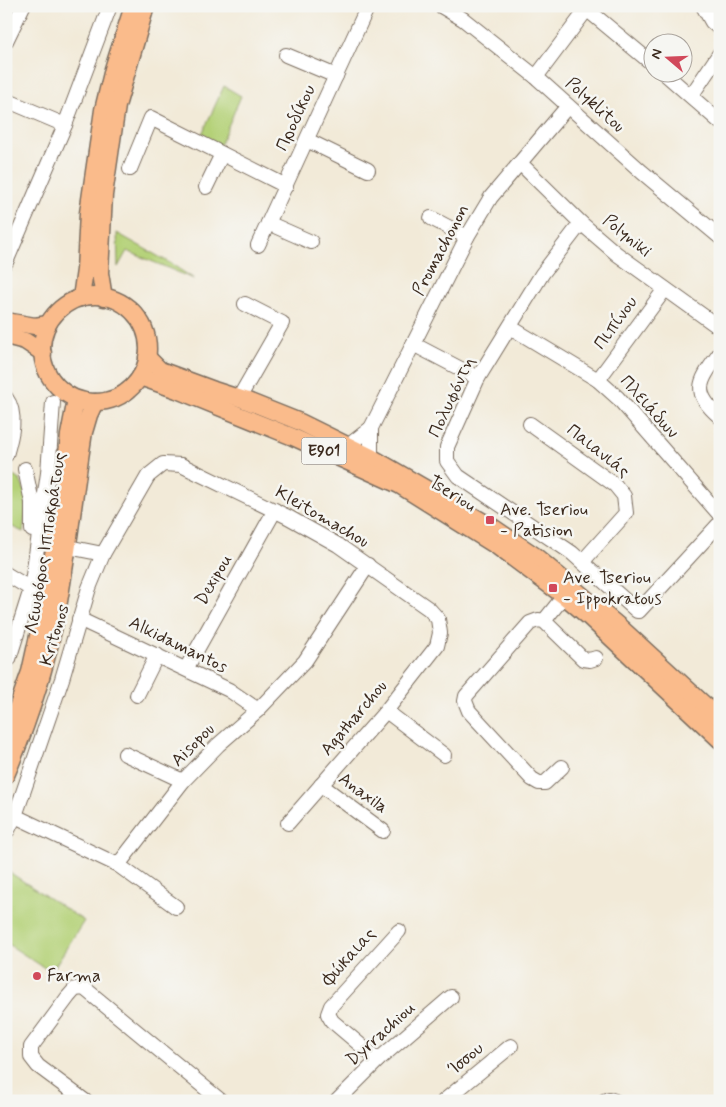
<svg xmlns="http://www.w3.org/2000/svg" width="726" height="1107" font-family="Mynerve,sans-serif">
  <rect width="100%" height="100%" fill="#f6f6f2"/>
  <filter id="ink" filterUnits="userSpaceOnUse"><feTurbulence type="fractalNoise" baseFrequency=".02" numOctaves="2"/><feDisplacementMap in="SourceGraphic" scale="10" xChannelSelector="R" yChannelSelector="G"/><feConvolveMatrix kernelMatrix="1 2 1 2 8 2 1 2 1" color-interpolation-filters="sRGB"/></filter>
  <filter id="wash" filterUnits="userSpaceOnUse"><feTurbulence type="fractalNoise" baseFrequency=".0096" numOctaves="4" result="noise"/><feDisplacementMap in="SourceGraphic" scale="20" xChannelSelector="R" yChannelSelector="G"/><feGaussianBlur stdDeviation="1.12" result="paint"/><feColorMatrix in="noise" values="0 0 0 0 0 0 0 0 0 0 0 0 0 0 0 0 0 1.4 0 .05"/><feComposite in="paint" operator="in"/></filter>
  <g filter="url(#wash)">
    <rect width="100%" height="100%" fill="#f2ead8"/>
    <g fill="#b4d177" stroke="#787e4a">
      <polygon points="224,86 241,96 220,145 201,136"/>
      <polygon points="117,233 170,263 194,279 127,251 118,267"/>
      <polygon points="6,472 20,480 28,498 23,532 6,524"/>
      <polygon points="6,870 84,921 51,972 6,943"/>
    </g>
  </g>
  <g filter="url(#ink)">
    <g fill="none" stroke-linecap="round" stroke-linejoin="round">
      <g stroke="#7b6d5f" stroke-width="16">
        <g id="minor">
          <polyline points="441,6 463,19 536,77 642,172 720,237"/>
          <polyline points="583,6 654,65"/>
          <polyline points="703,6 712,22 720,29"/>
          <polyline points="6,41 23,6"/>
          <polyline points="286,55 336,76"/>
          <polyline points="663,72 720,122"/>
          <polyline points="536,77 587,9"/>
          <polyline points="691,96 720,53"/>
          <polyline points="6,100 65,125"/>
          <polyline points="307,140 368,170"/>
          <polyline points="520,163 581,223 617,254 720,328"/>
          <polyline points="130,169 151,118 286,186"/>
          <polyline points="206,187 222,154"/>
          <polyline points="431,218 467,237"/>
          <polyline points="268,223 311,242"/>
          <polyline points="581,223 542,274 478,378 447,447 447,461 458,476 572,553 637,611 639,611 720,523"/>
          <polyline points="258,245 368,6"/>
          <polyline points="6,262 65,125 110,6"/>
          <polyline points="510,327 598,380 618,398 720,515"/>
          <polyline points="413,344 478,378"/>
          <path d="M720,353C700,381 690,391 720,417"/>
          <polyline points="598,380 665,289"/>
          <path d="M6,398C18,414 11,438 6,455"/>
          <polyline points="239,398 282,323 245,304"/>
          <polyline points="530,424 615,485 624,496 626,513 583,561"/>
          <polyline points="348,446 371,428"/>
          <polyline points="371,457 371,428 467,237 491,197 568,106"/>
          <polyline points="25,469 32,502 32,530"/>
          <polyline points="68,547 103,554"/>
          <polyline points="6,574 31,589"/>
          <polyline points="79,619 229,690 258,710"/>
          <polyline points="544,621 564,596"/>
          <polyline points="6,661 9,659 31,589 48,473 53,402"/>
          <polyline points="186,669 275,510"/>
          <polyline points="137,695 157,655"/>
          <polyline points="386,711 444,755"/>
          <polyline points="125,754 183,781"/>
          <polyline points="562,767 545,783 539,783 532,779 469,711 465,701 466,696 530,623 538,620 544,621 583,659 590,660 596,658"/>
          <polyline points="321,785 383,831"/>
          <polyline points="15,816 118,865 183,781 218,745 258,710 305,661 368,565"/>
          <polyline points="8,830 15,816 62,679 89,588 103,554 148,476 163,464 181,465 288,517 338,545 429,609 438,619 440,633 437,646 386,711 288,823"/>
          <polyline points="118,865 176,907"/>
          <polyline points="378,1060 332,1021 328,1014 331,1006 399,931"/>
          <polyline points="85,1101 38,1066 31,1057 31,1047 68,997 75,989 84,988 221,1101"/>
          <polyline points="337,1101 378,1060 451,997"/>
          <polyline points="444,1101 511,1046"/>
          <polyline points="604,1101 609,1099 615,1101"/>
        </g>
      </g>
      <g stroke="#7b6d5f" stroke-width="19">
        <g id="major">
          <circle cx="95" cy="349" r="53"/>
          <polyline points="81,298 85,270 88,213 103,110 113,69 133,6"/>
          <polyline points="104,298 100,273 104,195 117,106 146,6"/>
          <polyline points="6,321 35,326 48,324"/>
          <polyline points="6,336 25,341 43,353"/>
          <polyline points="147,357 160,370 214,390 245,400 300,422 371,457 494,528 534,555 621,628 720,719"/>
          <polyline points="140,377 177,390 293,437 399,485 498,547 564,596 590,618 720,740"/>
          <polyline points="6,739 30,672 40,627 61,511 69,435 76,399"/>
          <path d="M6,775C30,719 48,661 59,601C69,545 75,488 84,432L89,415L95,402"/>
        </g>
      </g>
      <use href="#minor" stroke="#fff" stroke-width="14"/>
      <use href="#major" stroke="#fabb8b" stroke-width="16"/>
    </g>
  </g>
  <g fill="#d1495b" stroke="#f6f6f2" stroke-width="2">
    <rect x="485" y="515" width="10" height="10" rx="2.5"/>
    <rect x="548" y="583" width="10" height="10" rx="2.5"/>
    <circle cx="37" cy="976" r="5"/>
  </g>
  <g text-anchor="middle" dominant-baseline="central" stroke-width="5" stroke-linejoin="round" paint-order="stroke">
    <rect fill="#f6f6f2" stroke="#73675e" stroke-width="1" x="301.5" y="437.5" width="45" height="27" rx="4"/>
    <g font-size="16" font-weight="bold" fill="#3b2a1e">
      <text x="324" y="451">E901</text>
    </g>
    <g font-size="18" fill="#3b2a1e" stroke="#f6f6f2">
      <text transform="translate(595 105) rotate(42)">Polyklitou</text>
      <text transform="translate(296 118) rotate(-65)">Προδίκου</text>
      <text transform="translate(627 236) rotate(39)">Polyniki</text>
      <text transform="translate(441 250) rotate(-62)">Promachonon</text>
      <text transform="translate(616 323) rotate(-54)">Πιπίνου</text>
      <text transform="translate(452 397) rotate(-65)">Πολυφόντη</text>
      <text transform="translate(649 407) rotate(48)">Πλειάδων</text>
      <text transform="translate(598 451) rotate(38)">Παιανιάς</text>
      <text transform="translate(452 494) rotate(32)">Tseriou</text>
      <text transform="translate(322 517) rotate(30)">Kleitomachou</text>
      <text transform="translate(46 543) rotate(-81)">Λεωφόρος Ιπποκράτους</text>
      <text transform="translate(214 580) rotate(-60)">Dexipou</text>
      <text transform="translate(55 635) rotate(-73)">Kritonos</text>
      <text transform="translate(178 645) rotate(26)">Alkidamantos</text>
      <text transform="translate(354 718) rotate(-50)">Agatharchou</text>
      <text transform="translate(193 745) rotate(-45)">Aisopou</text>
      <text transform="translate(363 793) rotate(36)">Anaxila</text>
      <text transform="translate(349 957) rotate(-48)">Φώκαιας</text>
      <text transform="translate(381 1034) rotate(-42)">Dyrrachiou</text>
      <text transform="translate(466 1059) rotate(-40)">Ίσσου</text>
    </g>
    <g font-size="18" fill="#3b2a1e" stroke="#f6f6f2" text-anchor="start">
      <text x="500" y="510">Ave. Tseriou<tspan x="500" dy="21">- Patision</tspan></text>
      <text x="563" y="578">Ave. Tseriou<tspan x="563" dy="21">- Ippokratous</tspan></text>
      <text x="47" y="976">Farma</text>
    </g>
  </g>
  <rect width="726" height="1107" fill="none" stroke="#f6f6f2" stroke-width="25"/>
  <g transform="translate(668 58) rotate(289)"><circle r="24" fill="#f6f6f2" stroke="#aba49d"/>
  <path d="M0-4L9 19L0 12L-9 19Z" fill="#d1495b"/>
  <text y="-8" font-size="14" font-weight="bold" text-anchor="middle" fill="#3b2a1e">N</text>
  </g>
</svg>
